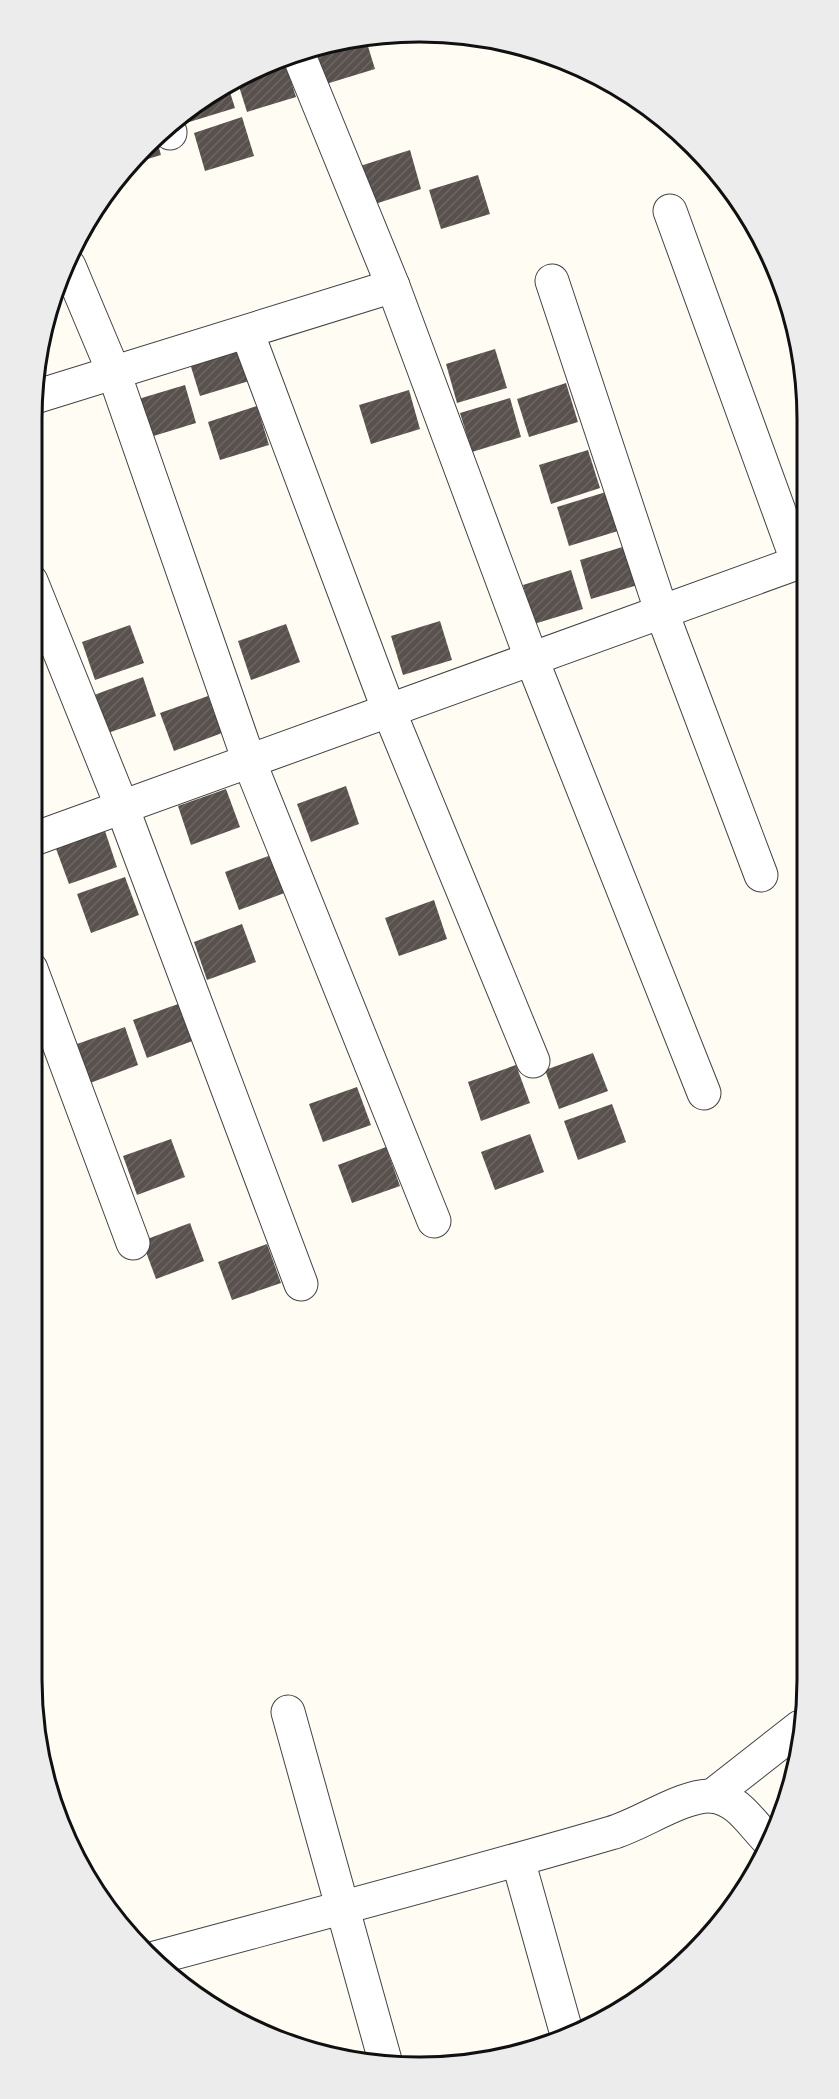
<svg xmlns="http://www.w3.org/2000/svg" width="839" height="2099" font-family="Spectral,serif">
  <defs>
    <pattern id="building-hatch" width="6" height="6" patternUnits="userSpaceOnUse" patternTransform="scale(1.5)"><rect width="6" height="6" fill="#59514d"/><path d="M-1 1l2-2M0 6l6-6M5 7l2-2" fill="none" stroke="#6c6562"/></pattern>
  </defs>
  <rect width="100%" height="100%" fill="#fffcf4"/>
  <g fill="url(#building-hatch)">
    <polygon points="366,40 375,69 326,84 317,53"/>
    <polygon points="285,62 296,97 247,112 237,80 248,72"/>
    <polygon points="228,86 235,108 186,123 185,120"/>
    <polygon points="242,117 254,156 205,171 194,133"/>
    <polygon points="157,141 161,155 127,165 128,164"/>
    <polygon points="410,150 421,189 372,205 360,166"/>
    <polygon points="478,175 490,214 441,229 429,190"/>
    <polygon points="237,342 249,381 200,396 188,357"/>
    <polygon points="495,349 507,388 457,403 446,364"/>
    <polygon points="566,383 578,422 529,437 517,399"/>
    <polygon points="185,385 196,423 147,438 135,400"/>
    <polygon points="409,390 420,429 371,444 359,405"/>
    <polygon points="510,398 521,437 472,452 460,413"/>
    <polygon points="257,406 269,445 220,460 208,422"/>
    <polygon points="588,450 600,488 551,504 539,465"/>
    <polygon points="606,492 618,531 569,546 557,507"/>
    <polygon points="629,545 641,584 591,599 580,560"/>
    <polygon points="571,570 583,609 534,624 523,585"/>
    <polygon points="440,621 452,660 403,675 391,636"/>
    <polygon points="286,624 300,662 251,680 238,641"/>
    <polygon points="130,625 144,663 95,680 82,642"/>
    <polygon points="143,677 156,716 108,733 94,695"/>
    <polygon points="208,696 222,733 174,751 160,713"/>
    <polygon points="346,786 359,824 311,842 297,804"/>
    <polygon points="226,789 240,827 191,845 178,806"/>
    <polygon points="104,828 117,867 69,884 55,846"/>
    <polygon points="274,854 287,892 239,910 225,872"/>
    <polygon points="125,877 139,915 91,933 77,894"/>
    <polygon points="434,900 447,939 399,956 385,918"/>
    <polygon points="242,924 256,962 207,980 194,942"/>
    <polygon points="181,1003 195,1040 147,1058 133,1020"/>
    <polygon points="125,1027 138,1065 90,1083 77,1044"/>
    <polygon points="593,1053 608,1091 559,1109 545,1070"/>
    <polygon points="516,1065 530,1103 481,1121 468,1082"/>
    <polygon points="357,1087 371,1125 323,1142 309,1104"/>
    <polygon points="612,1104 626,1142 578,1160 564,1121"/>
    <polygon points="530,1134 544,1172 495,1190 481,1152"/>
    <polygon points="171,1139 185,1177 137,1195 123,1156"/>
    <polygon points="386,1147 400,1186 352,1203 338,1165"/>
    <polygon points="190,1223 204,1261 156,1279 142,1241"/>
    <polygon points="267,1244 281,1283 232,1300 218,1262"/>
  </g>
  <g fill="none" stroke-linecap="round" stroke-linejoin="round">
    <g stroke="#434343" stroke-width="35">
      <g id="minor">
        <polyline points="300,58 393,286 532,660 704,1093"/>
        <polyline points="170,132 170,133"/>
        <polyline points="670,211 798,563"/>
        <polyline points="69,266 114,373 249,761 434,1221"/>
        <polyline points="552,281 662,613 761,875"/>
        <polyline points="247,332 389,711 533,1061"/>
        <polyline points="35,397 393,286"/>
        <polyline points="31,581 122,807 301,1284"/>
        <polyline points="31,840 805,560"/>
        <polyline points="31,969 133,1243"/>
        <polyline points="288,1712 386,2064"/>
        <polyline points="712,1796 800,1727"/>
        <polyline points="518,1860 566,2031"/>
        <path d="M155,1958C307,1917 460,1877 611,1833C640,1825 684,1794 712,1796C738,1799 751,1823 768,1840"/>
      </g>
    </g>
    <use href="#minor" stroke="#fff" stroke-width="33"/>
  </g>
  <path d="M0 0H839V2099H0ZM419 42H420A377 377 0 0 1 797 419V1680A377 377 0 0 1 420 2057H419A377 377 0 0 1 42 1680V419A377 377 0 0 1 419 42Z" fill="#ececec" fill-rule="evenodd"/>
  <path fill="none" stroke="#101010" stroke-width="3" d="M419 42H420A377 377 0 0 1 797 419V1680A377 377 0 0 1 420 2057H419A377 377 0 0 1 42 1680V419A377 377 0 0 1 419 42Z"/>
</svg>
